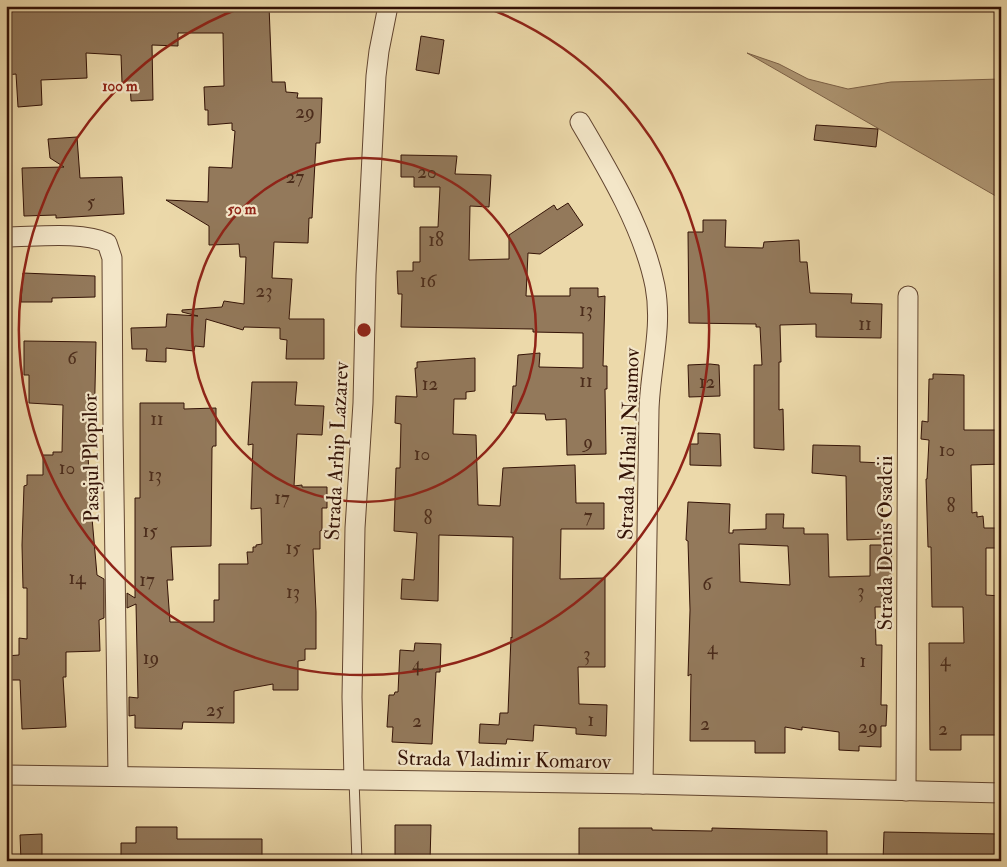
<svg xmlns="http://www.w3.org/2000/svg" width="1007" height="867" font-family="'IM FELL Double Pica',serif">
  <rect width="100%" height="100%" fill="#ecd9aa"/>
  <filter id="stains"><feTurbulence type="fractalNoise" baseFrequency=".004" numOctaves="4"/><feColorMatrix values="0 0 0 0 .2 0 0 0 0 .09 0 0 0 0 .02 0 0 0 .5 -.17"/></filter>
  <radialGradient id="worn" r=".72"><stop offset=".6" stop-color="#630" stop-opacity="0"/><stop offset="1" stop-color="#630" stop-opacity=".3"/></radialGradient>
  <polygon fill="#ad9572" stroke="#7c6147" points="747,53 779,64 808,79 848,89 891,82 1001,79 1001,199"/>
  <g fill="#93795b" stroke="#331206" fill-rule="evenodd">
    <polygon points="6,6 269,6 272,82 285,82 286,92 298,93 297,98 322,98 320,143 316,143 312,218 309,218 308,243 274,242 272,278 292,279 289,319 324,319 324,359 286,359 287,340 280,339 280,328 244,327 243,330 206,319 204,347 195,346 194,351 166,348 166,362 146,361 147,349 132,349 131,328 166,327 167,314 198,316 182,312 182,310 222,307 224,301 244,304 246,257 240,257 239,244 209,245 209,226 166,200 208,202 209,167 232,168 235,131 232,130 232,123 208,125 208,110 205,110 204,87 224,86 223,33 178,33 178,46 152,45 153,100 131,101 130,83 122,83 121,55 86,53 87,78 41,80 42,105 18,107 16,74 6,75"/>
    <polygon points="421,36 444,40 439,74 416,70"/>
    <polygon points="816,125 878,129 876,147 814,140"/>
    <polygon points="77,137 80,178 122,177 124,214 56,218 56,215 24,216 22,168 64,167 50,158 48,139"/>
    <polygon points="401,155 457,156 455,174 491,175 489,207 470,206 469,260 509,259 509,235 554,205 557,210 568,203 583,225 540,254 528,253 526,296 570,296 570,288 598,288 598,297 605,296 603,366 607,366 607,389 605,389 606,454 567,455 566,419 546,420 545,414 511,413 513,386 516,386 518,355 540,353 539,367 583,368 583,333 533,332 533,329 401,327 402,294 398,294 397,271 413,271 413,262 420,262 420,227 438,227 440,187 414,187 414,177 401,177"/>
    <polygon points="703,220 726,220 725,247 763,248 764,242 799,240 800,262 807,262 810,293 852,294 851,303 882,304 881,338 816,337 816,324 780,325 781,362 779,362 779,410 783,409 784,450 754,448 754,365 762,365 760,327 756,327 756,324 689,323 688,232 703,232"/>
    <polygon points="23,273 95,276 95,297 52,298 52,302 21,302"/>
    <polygon points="24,341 96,342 94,434 87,434 90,495 97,575 104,579 104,618 99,620 100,651 66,652 66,677 63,677 66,727 22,729 20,680 6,680 6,656 19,655 19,638 27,639 27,588 23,588 22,545 24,486 27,485 27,475 43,475 43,455 53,455 53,452 62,452 63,405 29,403 29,375 24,375"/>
    <polygon points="475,358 475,391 466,392 466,399 454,399 453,434 476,435 478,505 500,506 503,468 575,465 576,503 604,503 604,529 561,529 560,579 605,578 605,667 578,667 579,704 607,705 606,736 576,734 576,728 534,725 533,741 507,739 506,744 479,743 480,724 499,725 500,713 508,713 511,637 512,638 513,537 439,535 438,601 401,599 402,579 414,580 417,533 394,531 396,468 400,468 401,424 395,423 396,396 417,397 415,368 417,368 417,362"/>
    <polygon points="710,364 719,365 720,396 689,397 688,365"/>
    <polygon points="933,374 964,375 964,430 1001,430 1001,464 971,465 972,513 977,512 977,517 983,516 984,528 1001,528 1001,548 986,548 986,595 1001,596 1001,735 961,735 961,750 930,750 929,643 964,643 963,607 932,607 931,547 928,547 926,479 927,479 929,440 921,439 922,421 928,422 929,379 933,379"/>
    <polygon points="252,382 297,382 295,405 324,406 322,435 297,434 294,486 302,485 302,487 327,487 327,508 322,508 322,530 320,531 320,549 313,549 316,612 316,649 305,649 305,660 298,661 298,690 273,690 273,684 234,691 234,723 183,722 182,729 135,728 135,715 129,716 129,697 138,698 136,604 127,608 127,593 135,598 135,498 140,498 140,403 184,403 184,409 216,408 216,446 213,446 212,448 211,546 171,547 173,580 167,580 170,622 214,622 214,600 219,600 219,564 248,564 247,552 253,552 253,547 256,547 256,545 262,544 261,508 251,509 253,444 248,445"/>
    <polygon points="698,433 720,434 721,466 690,465 690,444 698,444"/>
    <polygon points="813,445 860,446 860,462 883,463 882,539 847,540 846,476 812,473"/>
    <path d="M688,502L730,504L729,533H733V530L766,529V514H784L783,528H804V534H828L829,577L870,576V545H892L890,595H882V607H875L876,645H882L881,705H887L886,726H881V747L859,746V751L839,750V732L802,727V730L785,727V753H755V741H690L691,674L688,676L690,610L688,541L686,540ZM739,544L788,546L790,585L740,582Z"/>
    <polygon points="415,643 441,644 440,672 436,672 432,744 392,742 393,727 387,727 389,695 394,695 395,692 398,692 400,650 414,651"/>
    <polygon points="395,825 431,825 430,861 395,860"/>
    <polygon points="136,827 177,827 177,839 262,839 262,861 121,861 121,843 136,843"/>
    <polygon points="579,828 652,828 652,830 712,831 712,828 827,831 827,861 579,861"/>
    <polygon points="884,832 1001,834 1001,861 883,861"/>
    <polygon points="42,834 42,861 21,861 20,835"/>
  </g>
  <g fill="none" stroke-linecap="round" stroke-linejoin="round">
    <g stroke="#61442f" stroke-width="11">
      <polyline id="service" points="354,780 357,861"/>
    </g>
    <g stroke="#61442f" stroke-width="21">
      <g id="minor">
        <path d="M580,122C609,171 644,230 655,286C663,328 650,369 649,410C647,535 645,660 643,784"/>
        <path d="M6,237C34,237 82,231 107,243L112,258L113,425L118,776"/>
        <polyline points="6,775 643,784 1001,793"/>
        <polyline points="354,780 352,697 355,528 363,403 366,275 376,76 379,51 388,6"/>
        <polyline points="906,791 908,296"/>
      </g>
    </g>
    <use href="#service" stroke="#f3e6c8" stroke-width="9"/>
    <use href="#minor" stroke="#f3e6c8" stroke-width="19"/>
  </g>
  <g fill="none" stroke="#8f2418" stroke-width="2.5">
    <circle cx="364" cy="330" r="172"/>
    <path d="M485 7A345 345 0 1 1 243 7"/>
  </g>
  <g text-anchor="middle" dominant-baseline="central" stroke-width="4.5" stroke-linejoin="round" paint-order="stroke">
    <g font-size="19" fill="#4b2c1b">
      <text x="305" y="112">29</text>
      <text x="427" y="172">20</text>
      <text x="295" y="177">27</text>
      <text x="91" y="202">5</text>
      <text x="436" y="240">18</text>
      <text x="428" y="281">16</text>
      <text x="264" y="291">23</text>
      <text x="586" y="310">13</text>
      <text x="865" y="324">11</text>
      <text x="72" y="358">6</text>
      <text x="586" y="381">11</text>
      <text x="707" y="382">12</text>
      <text x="430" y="384">12</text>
      <text x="157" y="419">11</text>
      <text x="588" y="442">9</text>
      <text x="947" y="450">10</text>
      <text x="422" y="454">10</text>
      <text x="67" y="468">10</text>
      <text x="155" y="475">13</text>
      <text x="282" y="498">17</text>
      <text x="951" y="506">8</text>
      <text x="588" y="516">7</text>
      <text x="428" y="518">8</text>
      <text x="150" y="531">15</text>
      <text x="293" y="548">15</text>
      <text x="77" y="578">14</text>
      <text x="147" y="580">17</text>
      <text x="707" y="584">6</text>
      <text x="861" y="591">3</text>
      <text x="293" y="592">13</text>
      <text x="712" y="648">4</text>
      <text x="587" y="654">3</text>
      <text x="151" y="658">19</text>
      <text x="945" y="660">4</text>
      <text x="863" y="661">1</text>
      <text x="417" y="664">4</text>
      <text x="215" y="710">25</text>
      <text x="591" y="720">1</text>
      <text x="417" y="721">2</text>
      <text x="705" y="724">2</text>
      <text x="868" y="727">29</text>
      <text x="943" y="729">2</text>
    </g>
    <g font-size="21" fill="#331206" stroke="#f3e6c8">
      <text transform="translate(629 444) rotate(-88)">Strada Mihail Naumov</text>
      <text transform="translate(337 451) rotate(-87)">Strada Arhip Lazarev</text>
      <text transform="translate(91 458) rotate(-91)">Pasajul Plopilor</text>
      <text transform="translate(885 543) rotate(-90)">Strada Denis Osadcii</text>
      <text transform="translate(504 760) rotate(1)">Strada Vladimir Komarov</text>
    </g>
  </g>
  <circle cx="364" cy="330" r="8" fill="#8f2418" stroke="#f3e6c8" stroke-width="2.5"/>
  <g font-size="15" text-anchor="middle" font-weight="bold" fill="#8f2418" stroke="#f3e6c8" stroke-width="4.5" stroke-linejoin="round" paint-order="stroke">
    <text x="120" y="91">100 m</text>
    <text x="242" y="214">50 m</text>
  </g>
  <rect width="1007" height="867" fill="none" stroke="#ecd9aa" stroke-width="25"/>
  <rect x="8" y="8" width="992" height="852" fill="none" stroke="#331206" stroke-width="2.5"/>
  <rect x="12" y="12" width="982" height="842" fill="none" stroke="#331206"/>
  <rect width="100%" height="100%" filter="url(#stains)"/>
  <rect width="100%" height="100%" fill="url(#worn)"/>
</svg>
